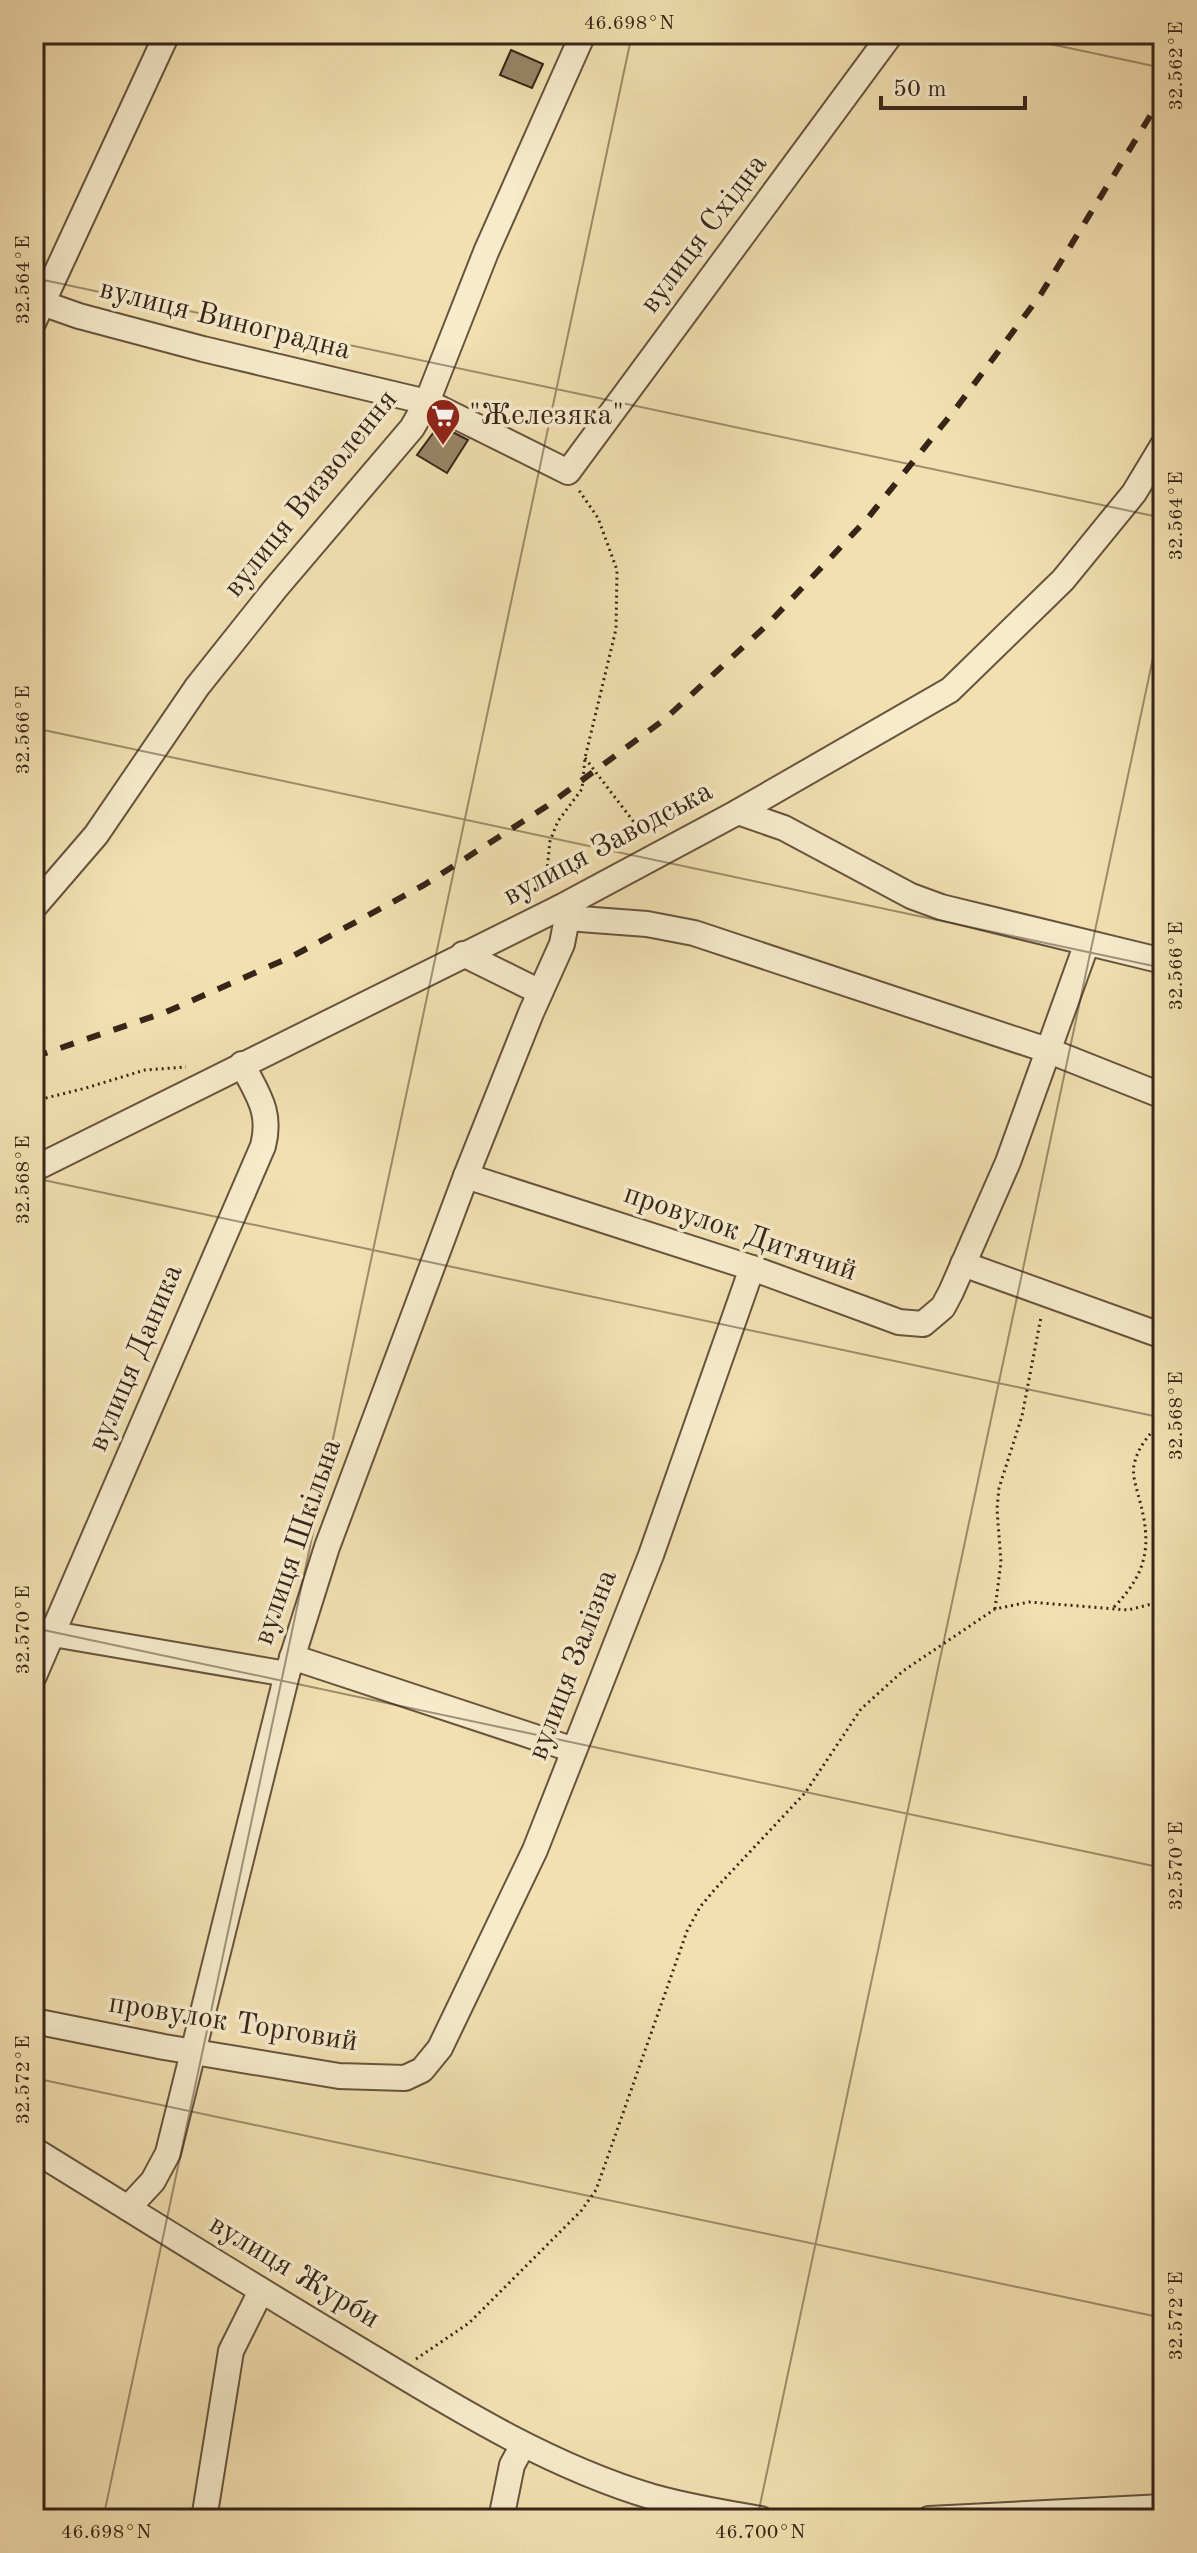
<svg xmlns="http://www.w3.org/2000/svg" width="1197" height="2553" font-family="'Old Standard TT',serif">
  <rect width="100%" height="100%" fill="#f2e0b0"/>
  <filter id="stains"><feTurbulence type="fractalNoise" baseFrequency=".0025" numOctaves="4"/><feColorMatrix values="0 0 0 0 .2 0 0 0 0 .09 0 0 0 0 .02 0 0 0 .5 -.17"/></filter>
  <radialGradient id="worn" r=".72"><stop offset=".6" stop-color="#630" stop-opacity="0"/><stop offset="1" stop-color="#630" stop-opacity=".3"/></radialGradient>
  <g fill="#988668" stroke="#372519" stroke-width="2">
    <polygon points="511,50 543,64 532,88 500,75"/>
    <polygon points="439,425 468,440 447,473 417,455"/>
  </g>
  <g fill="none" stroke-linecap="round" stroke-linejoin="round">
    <g stroke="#66543f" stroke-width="28">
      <g id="minor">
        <polyline points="42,303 79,316 203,349 427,402 568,472 891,34"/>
        <polyline points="34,321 167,34"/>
        <polyline points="738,812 950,690 1063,580 1134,493 1163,445"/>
        <polyline points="34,907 96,835 197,687 275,589 412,428 427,402 486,252 583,34"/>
        <polyline points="567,918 647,924 694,933 1047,1050 1163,1096"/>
        <polyline points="463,954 540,992"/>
        <polyline points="34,1169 559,908 738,812 784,828 911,896 941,907 1163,961"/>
        <polyline points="466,1176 752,1268 899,1322 923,1324 943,1307 951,1292 1008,1162 1087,943"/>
        <polyline points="963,1264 1163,1336"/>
        <polyline points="34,1627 53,1634 287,1674"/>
        <polyline points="292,1657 574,1750"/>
        <path d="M34,1676L263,1146C272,1111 257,1094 242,1064"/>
        <polyline points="34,2021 164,2047 339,2076 405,2078 422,2070 440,2048 535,1850 651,1555 752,1268"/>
        <path d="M34,2150C138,2214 241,2279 345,2341C443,2400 542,2464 653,2497C689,2507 724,2513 761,2519"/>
        <polyline points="128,2208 153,2181 168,2153 287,1674 327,1547 466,1176 531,1013 562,944 567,918 559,908"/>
        <polyline points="204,2519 231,2351 261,2291"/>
        <polyline points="501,2519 512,2465 523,2445"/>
        <polyline points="929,2519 1163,2507"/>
      </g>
    </g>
    <g stroke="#372519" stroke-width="3" stroke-dasharray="2 4" stroke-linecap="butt">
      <polyline points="585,758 646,838"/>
      <polyline points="545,890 550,841 558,821 582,789 585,758 616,629 617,570 598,518 578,489"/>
      <polyline points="34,1101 86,1088 145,1070 186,1067"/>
      <path d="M1114,1607C1148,1572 1152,1544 1139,1498C1136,1486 1131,1473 1135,1461C1139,1445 1152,1432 1163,1419"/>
      <polyline points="995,1609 1001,1562 997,1509 999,1488 1022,1416 1041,1317"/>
      <polyline points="416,2359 469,2323 581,2211 596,2190 687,1931 700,1907 716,1888 805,1793 861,1709 903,1671 995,1609 1029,1602 1128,1610 1163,1601"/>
    </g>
    <use href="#minor" stroke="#f7ebcc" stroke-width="24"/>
    <polyline stroke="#372519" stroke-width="6" stroke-dasharray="14 14" stroke-linecap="butt" points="34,1057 166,1012 293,956 424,885 547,806 665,719 768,624 867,519 957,407 1041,294 1163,95"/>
  </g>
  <path fill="none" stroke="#372519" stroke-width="2" stroke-opacity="0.45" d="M1003,34L1163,68M34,278L1163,518M34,728L1163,968M34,1178L1163,1418M34,1628L1163,1868M34,2078L1163,2318M103,2519L632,34M757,2519L1163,611"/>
  <defs>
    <g id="supermarket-pin" transform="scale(1.8)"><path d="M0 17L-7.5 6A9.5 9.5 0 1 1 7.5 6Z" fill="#8f2418" stroke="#f7ebcc"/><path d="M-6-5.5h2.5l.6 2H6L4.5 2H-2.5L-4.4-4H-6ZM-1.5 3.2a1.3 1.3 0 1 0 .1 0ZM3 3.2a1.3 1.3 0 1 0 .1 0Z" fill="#fff"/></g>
  </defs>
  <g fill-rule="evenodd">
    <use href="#supermarket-pin" x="443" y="416"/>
  </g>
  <g text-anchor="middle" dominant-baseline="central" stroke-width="7" stroke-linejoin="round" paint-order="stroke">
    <g font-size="30" fill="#372519" stroke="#f7ebcc">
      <text transform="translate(704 234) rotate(-53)">вулиця Східна</text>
      <text transform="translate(225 320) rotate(14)">вулиця Виноградна</text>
      <text transform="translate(311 494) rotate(-51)">вулиця Визволення</text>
      <text transform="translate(608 844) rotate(-28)">вулиця Заводська</text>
      <text transform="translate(740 1233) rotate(19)">провулок Дитячий</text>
      <text transform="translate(136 1358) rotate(-67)">вулиця Даника</text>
      <text transform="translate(298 1542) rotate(-71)">вулиця Шкільна</text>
      <text transform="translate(573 1665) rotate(-69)">вулиця Залізна</text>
      <text transform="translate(233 2023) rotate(9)">провулок Торговий</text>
      <text transform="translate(294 2272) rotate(31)">вулиця Журби</text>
    </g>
    <g font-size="30" fill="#372519" stroke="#f7ebcc" text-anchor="start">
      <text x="469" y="416">"Железяка"</text>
    </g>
  </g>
  <rect width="1197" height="2553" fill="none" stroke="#f2e0b0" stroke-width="88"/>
  <path d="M881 96v12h144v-12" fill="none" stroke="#372519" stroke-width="4"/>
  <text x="893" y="96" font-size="24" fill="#372519" stroke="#f7ebcc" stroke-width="6" paint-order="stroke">50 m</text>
  <rect x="44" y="44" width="1109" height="2465" fill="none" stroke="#372519" stroke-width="3"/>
  <g font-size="20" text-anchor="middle" fill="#372519">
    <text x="629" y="29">46.698°N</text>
    <text transform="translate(1175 66) rotate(-90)" y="7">32.562°E</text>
    <text transform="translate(22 280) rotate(-90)" y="7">32.564°E</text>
    <text transform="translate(1175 516) rotate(-90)" y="7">32.564°E</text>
    <text transform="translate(22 730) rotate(-90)" y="7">32.566°E</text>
    <text transform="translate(1175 966) rotate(-90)" y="7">32.566°E</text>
    <text transform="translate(22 1180) rotate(-90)" y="7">32.568°E</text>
    <text transform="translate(1175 1416) rotate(-90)" y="7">32.568°E</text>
    <text transform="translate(22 1630) rotate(-90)" y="7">32.570°E</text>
    <text transform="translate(1175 1866) rotate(-90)" y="7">32.570°E</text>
    <text transform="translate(22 2080) rotate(-90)" y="7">32.572°E</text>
    <text transform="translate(1175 2316) rotate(-90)" y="7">32.572°E</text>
    <text x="106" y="2538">46.698°N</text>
    <text x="760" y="2538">46.700°N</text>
  </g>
  <rect width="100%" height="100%" filter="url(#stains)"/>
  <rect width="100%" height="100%" fill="url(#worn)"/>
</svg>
